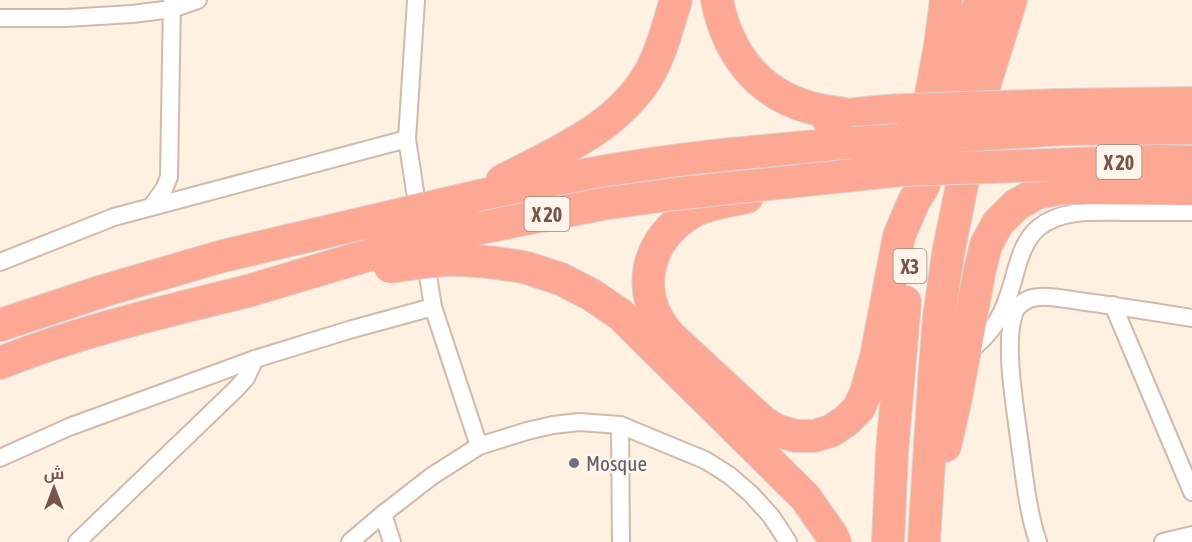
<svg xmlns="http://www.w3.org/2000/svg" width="1192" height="542" font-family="'Asap Condensed',Cairo,sans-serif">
  <rect width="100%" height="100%" fill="#fef1e2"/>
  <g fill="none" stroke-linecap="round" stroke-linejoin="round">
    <g stroke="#d1b9ab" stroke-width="20">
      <g id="street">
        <polyline points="416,0 407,139 419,217"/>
        <polyline points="0,18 66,18 132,14 172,9 198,0"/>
        <polyline points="151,207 164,189 169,177 172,0"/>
        <polyline points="425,257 433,307 479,446"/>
        <polyline points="0,262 114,217 407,139"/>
        <polyline points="1113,305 1192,492"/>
        <path d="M966,353C994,334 1004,313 1013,281C1018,263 1023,241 1038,228C1062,208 1098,212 1127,212C1149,212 1170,212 1192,212"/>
        <polyline points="620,425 705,460 729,475 751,494 771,516 788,542"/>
        <polyline points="0,458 69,427 255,359 349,330 433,307"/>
        <polyline points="383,514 392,542"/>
        <polyline points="77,542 236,389 246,378 255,359"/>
        <polyline points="350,542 383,514 432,476 479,446 527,431 553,425 579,422 620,425 621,542"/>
        <path d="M1038,542C1027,509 1024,473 1019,438C1015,407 1003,339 1015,311C1018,305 1023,302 1029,299C1044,294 1063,299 1079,301C1117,306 1154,312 1192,318"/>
        <polyline points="1163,542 1192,535"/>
      </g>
    </g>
    <g stroke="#dcd3cf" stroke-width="34">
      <g id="highway">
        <path d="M717,0C727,51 756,92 808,107C821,111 835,112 849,115"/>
        <polyline points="948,95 962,51 981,0"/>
        <polyline points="1060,105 1192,103"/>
        <path d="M828,119C854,113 880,111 907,110"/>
        <polyline points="1063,129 1192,128"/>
        <polyline points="1047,165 1160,161 1192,162"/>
        <path d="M502,181C555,153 618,128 649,74C662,51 668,25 676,0"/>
        <path d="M747,197C730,201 710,203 694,211C645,238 633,294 670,336L763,422L778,431L796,436H814L831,431L846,421L859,408L866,392L876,357L899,236L914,201L924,185V159L929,105L940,46L946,0"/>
        <path d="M470,198C537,183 604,170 672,161C732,153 793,148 853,143"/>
        <polyline points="527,268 561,279 592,295 621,315 805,497 831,534 835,542"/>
        <polyline points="0,325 103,291 223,256"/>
        <path d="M0,363C80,331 164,312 248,291"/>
        <polyline points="945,446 956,398 980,269 986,245 998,223 1016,205 1037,193 1062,188 1192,189"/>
        <polyline points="888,542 892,452 905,302"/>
        <polyline points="924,542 934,381 939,317 948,254 971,141 983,90 1011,0"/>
      </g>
    </g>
    <use href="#street" stroke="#fff" stroke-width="16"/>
    <use href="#highway" stroke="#fca895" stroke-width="32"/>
    <g stroke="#dcd3cf" stroke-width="34" stroke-linecap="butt">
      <g id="highway-bridge">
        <polyline points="907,110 1060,105"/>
        <polyline points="853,143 1063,129"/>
        <polyline points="223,256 470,198"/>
        <path d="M390,267C411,264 431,260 452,260C477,260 502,263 527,268"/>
        <polyline points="248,291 389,249 460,232 602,204 674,194 902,170 1047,165"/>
      </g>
    </g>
    <use href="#highway-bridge" stroke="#fca895" stroke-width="32"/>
  </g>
  <circle fill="#6b7280" stroke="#fff5ea" stroke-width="2" cx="574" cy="463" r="6"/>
  <g text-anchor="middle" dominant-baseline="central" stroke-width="5" stroke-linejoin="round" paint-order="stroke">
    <g fill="#fff5ea" stroke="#a08478" stroke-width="1.5">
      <rect x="1096.5" y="145" width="45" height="34" rx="4.5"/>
      <rect x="524.5" y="197" width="45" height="34" rx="4.5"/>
      <rect x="893.5" y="249" width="33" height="34" rx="4.5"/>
    </g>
    <g font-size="20" font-weight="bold" fill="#775447">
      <text x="1119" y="162">X 20</text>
      <text x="547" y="214">X 20</text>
      <text x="910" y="266">X3</text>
    </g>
    <g font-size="21" fill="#5b616d" stroke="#fff5ea" text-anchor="start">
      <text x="586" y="463">Mosque</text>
    </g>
  </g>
  <g transform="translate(54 488)" stroke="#fff5ea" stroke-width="4.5" paint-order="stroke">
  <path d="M0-4.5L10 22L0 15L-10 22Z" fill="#775447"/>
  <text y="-9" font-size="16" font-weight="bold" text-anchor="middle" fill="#775447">ش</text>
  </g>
</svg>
